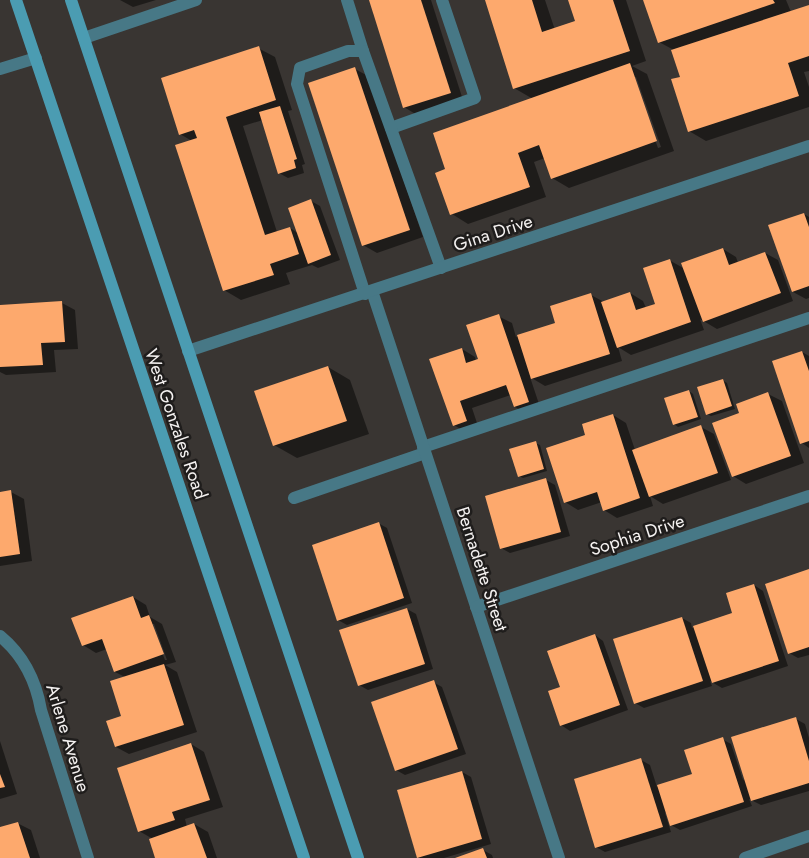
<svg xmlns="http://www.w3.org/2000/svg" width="809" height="858" font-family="Jost,sans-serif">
  <rect width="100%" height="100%" fill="#393532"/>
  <g fill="#0007" fill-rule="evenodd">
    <polygon points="120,0 156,0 133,7"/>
    <polygon points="370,0 431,0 463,100 417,115 404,107"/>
    <path d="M486,0H545L555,30L577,22L570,0H626L646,61L632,66L647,74L674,151L569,188L552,178L545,158L534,162L546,197L468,224L452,214L437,174L447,170L533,99L514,88ZM633,77H636L661,147L658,148Z"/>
    <polygon points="645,0 786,0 791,12 809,6 809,71 804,72 809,87 809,107 706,141 689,131 681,77 672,49 659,42"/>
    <polygon points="258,48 275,57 292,110 288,111 305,164 302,165 304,173 288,178 279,173 263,120 243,126 277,232 290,228 298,233 311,201 320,206 340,260 318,268 312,265 286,273 290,284 241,300 224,290 192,141 180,134"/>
    <polygon points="355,69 368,76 423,237 377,253 363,245"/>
    <polygon points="804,214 809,217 809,298 806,299 793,292"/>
    <polygon points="723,249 736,257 738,263 765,253 778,260 793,301 717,329 700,319 704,330 631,355 618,347 622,361 545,386 530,377 541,410 528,414 515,407 511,395 472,408 479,429 467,433 454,425 462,349 475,357 476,361 480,360 498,316 512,323 516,337 557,324 591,295 604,302 630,293 643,301 646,308 656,304 669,260 685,269"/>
    <polygon points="62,303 75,310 78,349 54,350 56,372 6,375 0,372 0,306"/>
    <polygon points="802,352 809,356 809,448 802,443"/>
    <polygon points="328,367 350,380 369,434 297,458 274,445"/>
    <polygon points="722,380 727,383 735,409 711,416 707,414"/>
    <polygon points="689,391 693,394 701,419 678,427 674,424"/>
    <polygon points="768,394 782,401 804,463 746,484 733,476"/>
    <polygon points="613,415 626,423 635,450 701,427 714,434 731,480 663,504 650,496 653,506 617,518 604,510 602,502 578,510 565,502 586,436"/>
    <polygon points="535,443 540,445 547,471 523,478 519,476"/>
    <polygon points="546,480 555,485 570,536 510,553 501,548"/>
    <polygon points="11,492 24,499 32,561 0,566 0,493"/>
    <polygon points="378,523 387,528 412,603 347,625 338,620"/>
    <polygon points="809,571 809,655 798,658 789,653"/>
    <polygon points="754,585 763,591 788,666 722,688 710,681 712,686 644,708 635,703 682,618 691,623 692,628 734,614"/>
    <path d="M133,597L146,605L150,617L162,624L176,662L165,665L177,672L197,732L129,754L116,747L122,717L125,677L115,672L107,649L96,653L83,645ZM151,624H154L167,660H165Z"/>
    <polygon points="407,609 416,614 433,669 368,690 359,685"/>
    <polygon points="595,635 603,641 628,710 570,731 561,725 561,687"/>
    <polygon points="433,682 442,687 466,754 405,775 396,770"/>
    <polygon points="796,719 805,724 809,738 809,791 761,805 749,799 752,806 680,830 671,825 667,812 665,813 671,832 605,852 596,847 641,760 650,765 657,787 693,775 722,739 731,744 743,780 745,779"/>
    <polygon points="0,741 17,794 0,799"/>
    <polygon points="191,744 204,752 223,807 185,819 187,827 194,824 208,832 217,858 157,858 153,839 139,831"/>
    <polygon points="462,772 471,777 491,844 444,858 419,858 398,791"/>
    <polygon points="17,823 31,830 40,858 0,858 0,829"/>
    <polygon points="483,850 492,855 493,858 458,858"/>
  </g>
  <g fill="#fda96d">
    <polygon points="369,0 421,0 451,93 403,108"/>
    <polygon points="485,0 532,0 542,32 575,21 568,0 613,0 630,51 513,89"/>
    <polygon points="643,0 773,0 775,3 658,43"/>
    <polygon points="809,5 809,56 788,63 799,96 688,132 671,79 680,77 671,50"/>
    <polygon points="259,46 276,100 226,117 265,235 290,227 299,254 270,264 274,275 223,291 175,145 197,138 194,130 179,135 161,78"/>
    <polygon points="630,63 657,141 551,179 539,145 518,153 530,187 450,215 435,173 445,169 433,133"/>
    <polygon points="355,67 410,230 362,246 308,83"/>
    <polygon points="280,106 297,159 294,160 296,168 278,174 259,112"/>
    <polygon points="311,199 331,255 308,264 288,208"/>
    <polygon points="804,213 809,227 809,286 792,292 768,225"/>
    <polygon points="723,248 729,265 765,252 781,293 703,322 681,263"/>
    <polygon points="670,259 691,322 617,348 601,302 630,292 636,310 655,304 643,268"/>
    <polygon points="591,293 610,354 531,379 517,335 555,323 550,306"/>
    <polygon points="62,301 65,342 41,343 43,365 0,367 0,305"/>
    <polygon points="499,314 529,402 514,407 506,385 460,401 467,421 453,426 429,359 462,348 466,363 478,359 466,325"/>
    <polygon points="802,351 809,371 809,441 800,444 772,361"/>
    <polygon points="328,366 347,421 273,446 254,391"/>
    <polygon points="723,379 732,406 706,415 697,387"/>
    <polygon points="689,390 698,417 673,425 664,398"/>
    <polygon points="768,392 791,456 732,477 712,423 739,413 736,404"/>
    <polygon points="613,414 640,498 603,511 597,492 564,503 546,448 585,435 582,424"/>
    <polygon points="701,425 718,473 649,497 632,450"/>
    <polygon points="536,441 544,469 518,477 509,449"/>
    <polygon points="546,478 561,532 500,549 485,496"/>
    <polygon points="11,490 20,554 0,557 0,492"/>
    <polygon points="379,522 404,598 337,621 312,545"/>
    <polygon points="809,569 809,647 788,654 765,584"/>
    <polygon points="754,584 779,661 712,683 693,626 732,613 726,593"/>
    <polygon points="133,596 141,618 149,615 164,654 114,672 102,639 82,646 71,618"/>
    <polygon points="407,608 425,664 358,686 339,630"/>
    <polygon points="682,617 703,681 634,704 613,639"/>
    <polygon points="595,634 620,705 560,726 548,691 560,687 547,651"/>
    <polygon points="164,664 184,725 115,747 106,721 121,716 110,681"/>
    <polygon points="434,680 458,749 395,771 371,702"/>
    <polygon points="796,717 809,761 809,783 751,801 731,737"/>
    <polygon points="723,737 744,802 670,826 657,785 692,774 684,750"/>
    <polygon points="191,743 210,800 172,812 175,820 138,832 117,768"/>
    <polygon points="641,758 663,827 595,848 574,779"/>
    <polygon points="462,771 482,839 417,858 397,790"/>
    <polygon points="0,774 5,787 0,788"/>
    <polygon points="18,822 30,858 0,858 0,827"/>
    <polygon points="194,823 207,858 155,858 149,839"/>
    <polygon points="483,848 487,858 455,858"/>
  </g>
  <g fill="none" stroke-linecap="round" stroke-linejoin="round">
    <g stroke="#477886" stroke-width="12">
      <polyline points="347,0 363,51"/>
      <polyline points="84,38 196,0"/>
      <polyline points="0,69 36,58"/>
      <polyline points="391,128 475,98 442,0"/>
      <polyline points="365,294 297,84 300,68 348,51 363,51 441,268"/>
      <polyline points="423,447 809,318"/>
      <polyline points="294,498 425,453"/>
    </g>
    <g stroke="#477886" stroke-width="12">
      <polyline points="372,291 559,858"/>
      <polyline points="188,351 809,146"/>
      <polyline points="476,607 809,496"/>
      <path d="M0,636C23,655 36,681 41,710L88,858"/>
      <polyline points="745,858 809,836"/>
    </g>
    <g stroke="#4b9cb2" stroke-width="12">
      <polyline points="16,0 304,858"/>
      <polyline points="71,0 358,858"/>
    </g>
  </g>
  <g text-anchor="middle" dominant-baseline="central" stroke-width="5" stroke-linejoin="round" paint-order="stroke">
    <g font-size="18" fill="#f4f1f0" stroke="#1f1d1c">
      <text transform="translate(493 233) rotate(-18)">Gina Drive</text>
      <text transform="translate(176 424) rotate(71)">West Gonzales Road</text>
      <text transform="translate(637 535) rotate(-18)">Sophia Drive</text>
      <text transform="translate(482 569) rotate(72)">Bernadette Street</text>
      <text transform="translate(68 738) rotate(73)">Arlene Avenue</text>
    </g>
  </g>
</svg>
